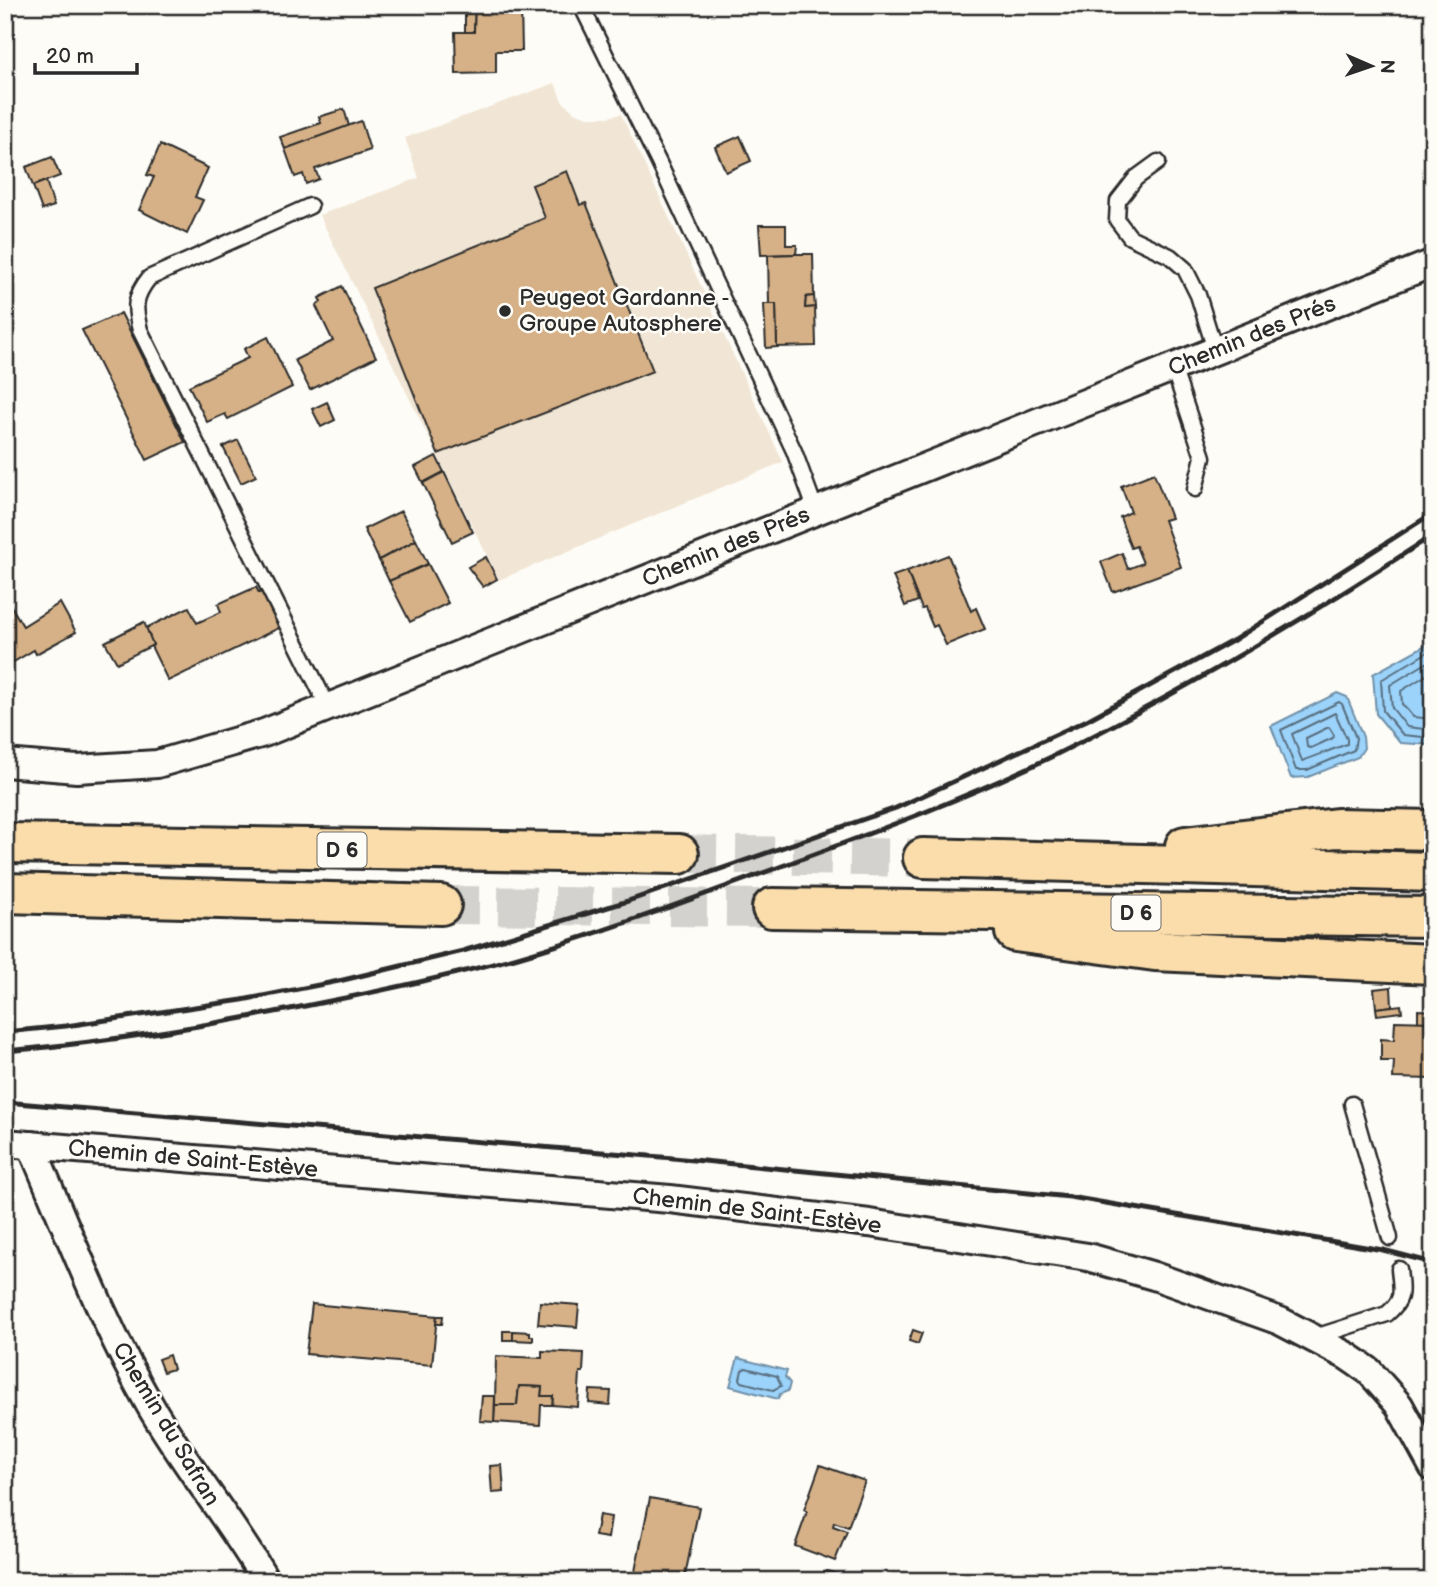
<svg xmlns="http://www.w3.org/2000/svg" width="1438" height="1586" font-family="'Balsamiq Sans',sans-serif">
  <rect width="100%" height="100%" fill="#fdfcf7"/>
  <filter id="ink" filterUnits="userSpaceOnUse"><feTurbulence type="fractalNoise" baseFrequency=".0143" numOctaves="2"/><feDisplacementMap in="SourceGraphic" scale="14" xChannelSelector="R" yChannelSelector="G"/><feConvolveMatrix kernelMatrix="1 2 1 2 8 2 1 2 1" color-interpolation-filters="sRGB"/></filter>
  <g filter="url(#ink)">
    <polygon fill="#f1e6d5" points="555,83 562,101 574,112 588,117 608,117 621,114 783,462 499,580 319,215 419,178 405,138"/>
    <g fill="#9cd3fb" stroke="#6f90a8" stroke-width="2">
      <polygon points="1433,641 1433,745 1400,743 1376,714 1373,674"/>
      <polygon points="1337,693 1347,697 1363,737 1364,748 1358,757 1308,777 1291,778 1271,726"/>
      <polygon points="738,1358 787,1371 785,1377 790,1383 788,1391 780,1394 778,1399 730,1386"/>
    </g>
    <g fill="none" stroke-linecap="round" stroke-linejoin="round">
      <g stroke="#586e7e" stroke-width="2">
        <polyline points="1433,649 1381,680 1383,711 1403,735 1433,738"/>
        <polyline points="1433,659 1390,685 1392,708 1407,727 1433,730"/>
        <polyline points="1433,671 1401,691 1402,704 1413,717 1433,719"/>
        <polygon points="1339,702 1342,704 1356,738 1354,750 1307,770 1296,770 1281,730"/>
        <polygon points="1335,713 1347,739 1347,744 1302,761 1292,734"/>
        <polygon points="1329,727 1334,735 1333,738 1311,748 1307,747 1306,738"/>
        <polygon points="746,1368 777,1376 781,1386 773,1390 742,1382 740,1379 742,1370"/>
      </g>
    </g>
    <g fill="#d6b187" stroke="#2b2b2b" stroke-width="2">
      <polygon points="465,5 475,5 474,32 465,32"/>
      <polygon points="475,5 521,5 522,51 496,51 496,73 456,74 455,32 474,32"/>
      <polygon points="344,109 349,126 285,149 280,137 321,123 319,117"/>
      <polygon points="361,121 370,150 315,169 319,179 306,184 303,174 295,177 285,149"/>
      <polygon points="740,136 751,161 726,172 715,147"/>
      <polygon points="160,145 208,168 195,197 203,200 187,234 139,210 154,177 147,175"/>
      <polygon points="52,157 60,176 33,186 26,167"/>
      <polygon points="567,171 580,205 586,203 653,371 438,454 372,288 545,218 532,185"/>
      <polygon points="46,181 54,206 42,210 33,186"/>
      <polygon points="759,225 786,225 786,245 797,245 796,254 761,255"/>
      <polygon points="797,254 813,254 814,296 806,297 805,308 815,307 816,346 777,347 776,304 769,304 768,255"/>
      <polygon points="342,286 376,357 310,390 295,360 333,341 316,306 321,302 319,298"/>
      <polygon points="814,296 815,307 805,308 806,297"/>
      <polygon points="764,304 776,304 777,347 766,348"/>
      <polygon points="121,313 185,442 147,460 82,330"/>
      <polygon points="268,337 292,387 228,419 225,414 207,422 189,386 248,358 244,349"/>
      <polygon points="327,402 335,420 321,427 312,409"/>
      <polygon points="238,440 256,476 241,483 223,447"/>
      <polygon points="436,456 444,472 423,483 415,467"/>
      <polygon points="444,472 473,532 452,542 423,483"/>
      <polygon points="1154,473 1171,518 1164,520 1181,567 1113,592 1101,562 1122,553 1128,569 1143,563 1136,546 1131,548 1120,517 1131,512 1121,486"/>
      <polygon points="401,511 416,540 379,560 364,529"/>
      <polygon points="416,540 428,564 389,581 379,560"/>
      <polygon points="948,555 971,611 976,608 985,629 946,645 937,625 933,627 925,608 922,609 907,571"/>
      <polygon points="486,557 497,579 483,587 468,567"/>
      <polygon points="428,564 448,603 410,622 389,581"/>
      <polygon points="907,571 918,601 905,606 893,576"/>
      <polygon points="256,587 259,593 262,592 279,628 168,681 151,646 153,645 146,628 189,607 197,623 221,612 218,604"/>
      <polygon points="5,596 23,626 60,603 76,632 36,654 34,650 5,667"/>
      <polygon points="144,622 153,645 117,663 105,642"/>
      <polygon points="1391,987 1392,1006 1376,1008 1374,989"/>
      <polygon points="1401,1005 1402,1012 1377,1015 1376,1008"/>
      <polygon points="1418,1010 1433,1011 1433,1022 1418,1022"/>
      <polygon points="1395,1021 1433,1022 1433,1079 1393,1078 1394,1061 1381,1061 1381,1039 1394,1040"/>
      <polygon points="540,1302 579,1305 577,1327 538,1324"/>
      <polygon points="312,1304 437,1316 432,1365 306,1354"/>
      <polygon points="437,1316 443,1316 442,1324 436,1324"/>
      <polygon points="913,1330 922,1333 918,1344 909,1341"/>
      <rect x="503" y="1331" width="10" height="9"/>
      <polygon points="513,1331 530,1332 530,1336 533,1336 533,1341 513,1340"/>
      <polygon points="542,1351 584,1353 583,1372 580,1372 578,1407 552,1405 553,1396 541,1396 542,1387 519,1386 517,1405 495,1405 496,1356 542,1358"/>
      <polygon points="169,1355 173,1369 163,1372 158,1359"/>
      <polygon points="519,1386 542,1387 541,1396 553,1396 552,1405 541,1405 540,1425 494,1422 495,1405 517,1405"/>
      <polygon points="590,1390 611,1391 610,1405 589,1403"/>
      <polygon points="482,1396 495,1396 494,1422 480,1421"/>
      <polygon points="502,1465 504,1492 492,1493 490,1466"/>
      <polygon points="820,1465 865,1481 848,1527 834,1522 833,1526 847,1531 835,1561 795,1546 807,1512 804,1510"/>
      <polygon points="650,1498 699,1507 684,1581 633,1581"/>
      <polygon points="599,1515 611,1517 608,1538 595,1536"/>
      <polygon points="827,1571 837,1574 834,1581 813,1581"/>
    </g>
    <g fill="none" stroke-linecap="round" stroke-linejoin="round">
      <g stroke="#d3d2ce" stroke-width="38" stroke-dasharray="38 19" stroke-linecap="butt">
        <polyline points="679,854 923,858"/>
        <polyline points="441,905 772,908"/>
      </g>
      <g stroke="#2b2b2b" stroke-width="19">
        <g id="lane">
          <polyline points="581,5 659,163 794,451 816,511"/>
          <polyline points="1158,162 1136,178 1118,201 1117,220 1130,237 1170,256 1185,269 1198,295 1215,350"/>
          <path d="M310,206L149,278C134,297 134,307 140,330L328,707"/>
          <polyline points="1173,367 1203,457 1195,489"/>
          <polyline points="1352,1104 1390,1238"/>
          <path d="M1315,1337L1387,1314C1405,1299 1401,1290 1399,1269"/>
        </g>
      </g>
      <g stroke="#2b2b2b" stroke-width="32">
        <g id="street">
          <polyline points="5,763 77,769 157,764 264,733 1433,263"/>
          <polyline points="5,1143 670,1199 869,1223 1088,1257 1154,1276 1280,1321 1347,1356 1369,1371 1399,1405 1433,1467"/>
          <path d="M31,1145C69,1233 103,1324 151,1407C186,1467 231,1521 266,1581"/>
        </g>
      </g>
      <g stroke="#2b2b2b" stroke-width="44">
        <g id="highway">
          <polyline points="5,843 679,854"/>
          <polyline points="1185,846 1337,828 1433,830"/>
          <polyline points="923,858 1433,872"/>
          <polyline points="5,893 441,905"/>
          <polyline points="772,908 1433,917"/>
          <polyline points="1015,932 1155,951 1433,964"/>
        </g>
      </g>
      <use href="#lane" stroke="#fdfcf7" stroke-width="14"/>
      <use href="#street" stroke="#fdfcf7" stroke-width="26"/>
      <use href="#highway" stroke="#faddab" stroke-width="38"/>
      <g stroke="#2b2b2b" stroke-width="5">
        <polyline points="5,1032 66,1026 242,1000 339,981 463,951 628,901 896,808 1087,720 1234,640 1433,513"/>
        <path d="M5,1051C113,1042 219,1024 325,1002C395,988 466,973 535,952C618,927 700,896 782,866C874,832 965,799 1053,756C1185,691 1310,616 1433,535"/>
        <polyline points="5,1102 673,1158 1070,1197 1383,1250 1433,1263"/>
      </g>
    </g>
  </g>
  <circle fill="#2b2b2b" stroke="#fdfcf7" stroke-width="2.5" cx="505" cy="311" r="7"/>
  <g text-anchor="middle" dominant-baseline="central" stroke-width="5" stroke-linejoin="round" paint-order="stroke">
    <g fill="#fdfcf7" stroke="#6a6a68" stroke-width="2">
      <rect x="317.5" y="832.5" width="49" height="35" rx="5"/>
      <rect x="1111.5" y="895.5" width="49" height="35" rx="5"/>
    </g>
    <g font-size="21" font-weight="bold" fill="#2b2b2b">
      <text x="342" y="850">D 6</text>
      <text x="1136" y="913">D 6</text>
    </g>
    <g font-size="23" fill="#2b2b2b" stroke="#fdfcf7" text-anchor="start">
      <text x="519" y="298">Peugeot Gardanne -<tspan x="519" dy="26">Groupe Autosphere</tspan></text>
    </g>
    <g font-size="23" fill="#2b2b2b" stroke="#fdfcf7">
      <text transform="translate(1252 336) rotate(-22)">Chemin des Prés</text>
      <text transform="translate(726 547) rotate(-22)">Chemin des Prés</text>
      <text transform="translate(193 1159) rotate(5)">Chemin de Saint-Estève</text>
      <text transform="translate(757 1211) rotate(7)">Chemin de Saint-Estève</text>
      <text transform="translate(166 1424) rotate(59)">Chemin du Safran</text>
    </g>
  </g>
  <rect width="1438" height="1586" fill="none" stroke="#fdfcf7" stroke-width="28"/>
  <rect x="14" y="14" width="1410" height="1558" fill="none" stroke="#2b2b2b" stroke-width="2.5" filter="url(#ink)"/>
  <g transform="translate(1371 66) rotate(92)" stroke="#fdfcf7" stroke-width="5" paint-order="stroke">
  <path d="M0-5L12 26L0 18L-12 26Z" fill="#2b2b2b"/>
  <text y="-10" font-size="19" font-weight="bold" text-anchor="middle" fill="#2b2b2b">N</text>
  </g>
  <path d="M35 63v10h102v-10" fill="none" stroke="#2b2b2b" stroke-width="3.5"/>
  <text x="46" y="63" font-size="21" fill="#2b2b2b" stroke="#fdfcf7" stroke-width="5" paint-order="stroke">20 m</text>
</svg>
